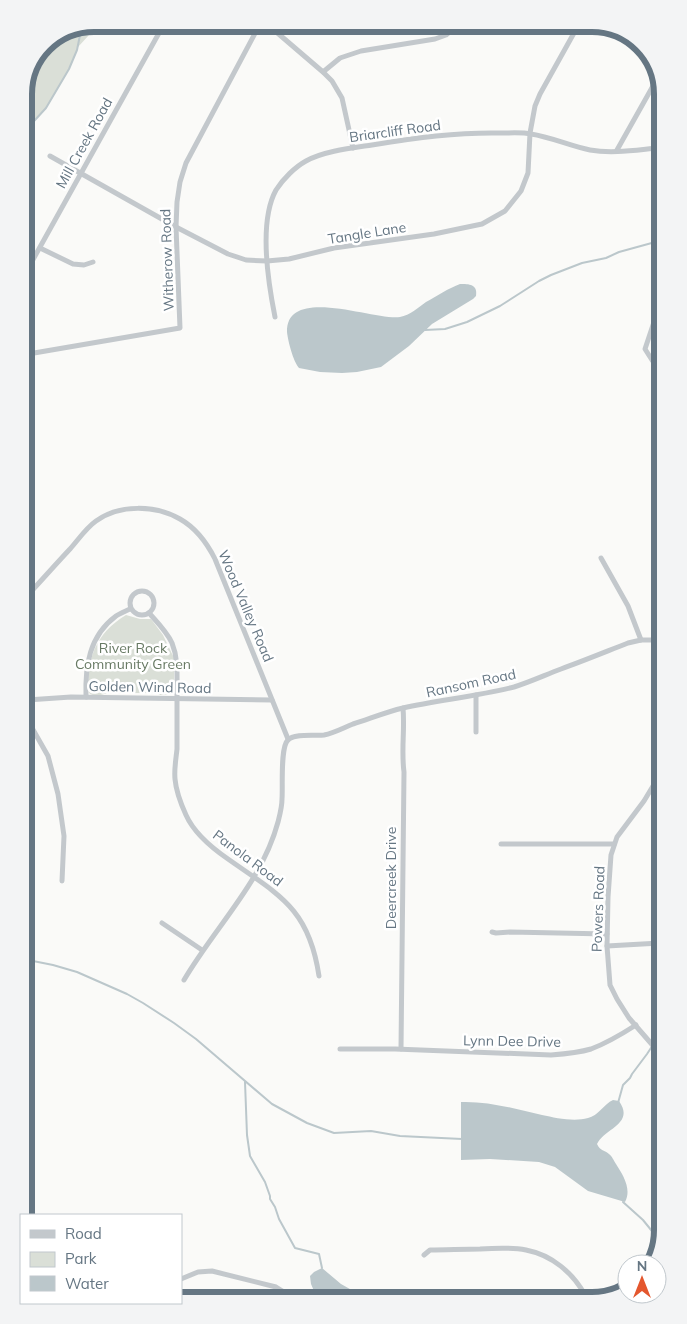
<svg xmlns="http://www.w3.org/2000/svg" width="687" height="1324" font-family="Mulish,sans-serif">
  <rect width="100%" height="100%" fill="#fafaf8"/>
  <g fill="#dadfd7">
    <polygon points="94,24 89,35 78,47 69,69 46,108 24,132 24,90 45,44"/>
    <path d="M126,615L140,619H151L163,635L174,658V691L172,694L160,695L156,693H107C101,695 95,698 89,693C86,659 96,633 126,615Z"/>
  </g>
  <g fill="#bbc7cb">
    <path d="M460,284C469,284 478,284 476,296L473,299L432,324L409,346L381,367L357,372L342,373L320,372L299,368C293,361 288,341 287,332C286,284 376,321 400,317C410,315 418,308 426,302C437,296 449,288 460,284Z"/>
    <path d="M613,1100L619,1101C635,1124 605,1128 597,1144C600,1151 605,1150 609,1154C612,1156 614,1161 616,1164C623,1175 632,1189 625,1202L588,1191L555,1167L539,1162L490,1159L461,1160V1102C488,1101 516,1109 542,1115C556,1118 574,1122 588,1118C598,1116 604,1104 613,1100Z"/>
    <polygon points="322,1268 341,1284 364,1297 317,1298 311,1284 310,1276 314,1272"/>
  </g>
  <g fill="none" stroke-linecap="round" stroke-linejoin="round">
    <g stroke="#bbc7cb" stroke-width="2">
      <polyline points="24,132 46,108 69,69 77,50 81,30"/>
      <polyline points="425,330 445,329 467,322 500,306 539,281 551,275 582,263 606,258 619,252 659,241"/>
      <polyline points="28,960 53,965 77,972 127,994 143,1003 174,1023 196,1039 272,1104 307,1123 334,1133 371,1131 400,1136 462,1139"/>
      <polyline points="245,1082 247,1135 250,1156 265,1182 270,1196 270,1199 275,1207 279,1219 295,1248 319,1254 322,1268"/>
      <polyline points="618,1103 623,1085 630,1078 632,1074 647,1054 662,1031"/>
      <polyline points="623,1202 643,1220 660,1241"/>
    </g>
    <g stroke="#c3c8cc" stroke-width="5">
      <polyline points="267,24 323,72 332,81 342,98 353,148"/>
      <polyline points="323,72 340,58 361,51 435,39 446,35 459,24"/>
      <polyline points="617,150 658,77"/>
      <polyline points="50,156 176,227 228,254 246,260 267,261 289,259 334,248 434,234 482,224 505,211 521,191 528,173 530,133 535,106 540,94 579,24"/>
      <polyline points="40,248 73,264 84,265 93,262"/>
      <polyline points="25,274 164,24"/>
      <polyline points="659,313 655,319 645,349 652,360 659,368"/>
      <path d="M275,317C268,282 259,221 276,190C283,179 295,167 306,161C324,151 352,148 372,145C415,138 457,132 501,133C511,133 522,132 531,134C551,137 570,146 590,150C612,154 636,150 658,148"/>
      <polyline points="25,352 34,353 180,328 176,227 177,202 180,182 186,163 260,24"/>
      <polyline points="601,558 628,606 641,640"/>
      <circle cx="142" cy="603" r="12"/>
      <path d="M26,597C41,581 55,565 70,549C78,540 86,528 96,521C120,504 155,505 180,519C196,528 207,543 215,559L288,739"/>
      <path d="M149,613C157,622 167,632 172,643C178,658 177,672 177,688C177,708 177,729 177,749C176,759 174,769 175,779C176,791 181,804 186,815C194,833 212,848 228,859C279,895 309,908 319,976"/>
      <polyline points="476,695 476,732"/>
      <path d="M86,697C85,666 89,636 116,616C120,613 126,611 130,609"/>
      <polyline points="27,700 71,697 272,700"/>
      <polyline points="27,719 48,756 58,794 64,836 62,881"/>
      <polyline points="661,769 656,781 644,801 617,837 611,855 608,897 607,946 610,985 617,999 629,1018 662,1056"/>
      <polyline points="501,844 614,844"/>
      <polyline points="162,923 202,950"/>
      <polyline points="492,932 496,933 510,932 607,934"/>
      <polyline points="607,946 660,943"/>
      <path d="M184,980C215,927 262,882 278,822C280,814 282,807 282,799C283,787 280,747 288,740C294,733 315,736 324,735C334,733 343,728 353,724C369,719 386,712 403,708C440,700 478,696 514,687C530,682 545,675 561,669C583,661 605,652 628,643L641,640H661"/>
      <path d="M340,1049H395L551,1055C565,1054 578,1053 591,1049C607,1043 622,1034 636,1025"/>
      <path d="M401,1049L404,772C401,750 405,730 403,708"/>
      <path d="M424,1255L430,1250C446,1250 463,1249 480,1249C495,1248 511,1247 526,1250C552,1255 573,1273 585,1295"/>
      <polyline points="181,1279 198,1272 212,1271 276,1287 284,1292 290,1298"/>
    </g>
  </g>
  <g text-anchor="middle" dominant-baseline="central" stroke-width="5" stroke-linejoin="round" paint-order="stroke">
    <g font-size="14" fill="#657683" stroke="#fff">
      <text transform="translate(395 131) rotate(-8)">Briarcliff Road</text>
      <text transform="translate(84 143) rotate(-61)">Mill Creek Road</text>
      <text transform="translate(367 233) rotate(-9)">Tangle Lane</text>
      <text transform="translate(167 260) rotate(-92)">Witherow Road</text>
      <text transform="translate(246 606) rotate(67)">Wood Valley Road</text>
      <text transform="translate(471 683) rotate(-12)">Ransom Road</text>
      <text transform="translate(150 687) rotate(1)">Golden Wind Road</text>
      <text transform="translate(248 858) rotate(37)">Panola Road</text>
      <text transform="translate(391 878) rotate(-90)">Deercreek Drive</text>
      <text transform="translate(598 909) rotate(-88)">Powers Road</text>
      <text transform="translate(512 1041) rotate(1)">Lynn Dee Drive</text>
    </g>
    <g font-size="14" fill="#687a64" stroke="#fff">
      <text x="133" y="648">River Rock<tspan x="133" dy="16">Community Green</tspan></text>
    </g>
  </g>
  <path d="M0 0H687V1324H0ZM94 32H592A62 62 0 0 1 654 94V1230A62 62 0 0 1 592 1292H94A62 62 0 0 1 32 1230V94A62 62 0 0 1 94 32Z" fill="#f3f4f5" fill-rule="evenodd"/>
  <path fill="none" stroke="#657683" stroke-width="6" d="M94 32H592A62 62 0 0 1 654 94V1230A62 62 0 0 1 592 1292H94A62 62 0 0 1 32 1230V94A62 62 0 0 1 94 32Z"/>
  <rect x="20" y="1214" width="162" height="90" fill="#ffffff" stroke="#c1c8cd"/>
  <rect x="30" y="1230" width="25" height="8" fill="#c3c8cc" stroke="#c1c8cd"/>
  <text x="65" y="1239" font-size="15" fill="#657683">Road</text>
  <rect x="30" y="1252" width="25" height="15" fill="#dadfd7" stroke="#c1c8cd"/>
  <text x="65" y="1264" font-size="15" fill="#657683">Park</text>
  <rect x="30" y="1276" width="25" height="15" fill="#bbc7cb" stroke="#c1c8cd"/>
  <text x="65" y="1289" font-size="15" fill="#657683">Water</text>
  <g transform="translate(642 1279)"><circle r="24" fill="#ffffff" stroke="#c1c8cd"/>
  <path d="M0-4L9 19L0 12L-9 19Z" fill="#e4572e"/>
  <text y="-8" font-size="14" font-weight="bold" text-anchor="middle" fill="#657683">N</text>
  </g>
</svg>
